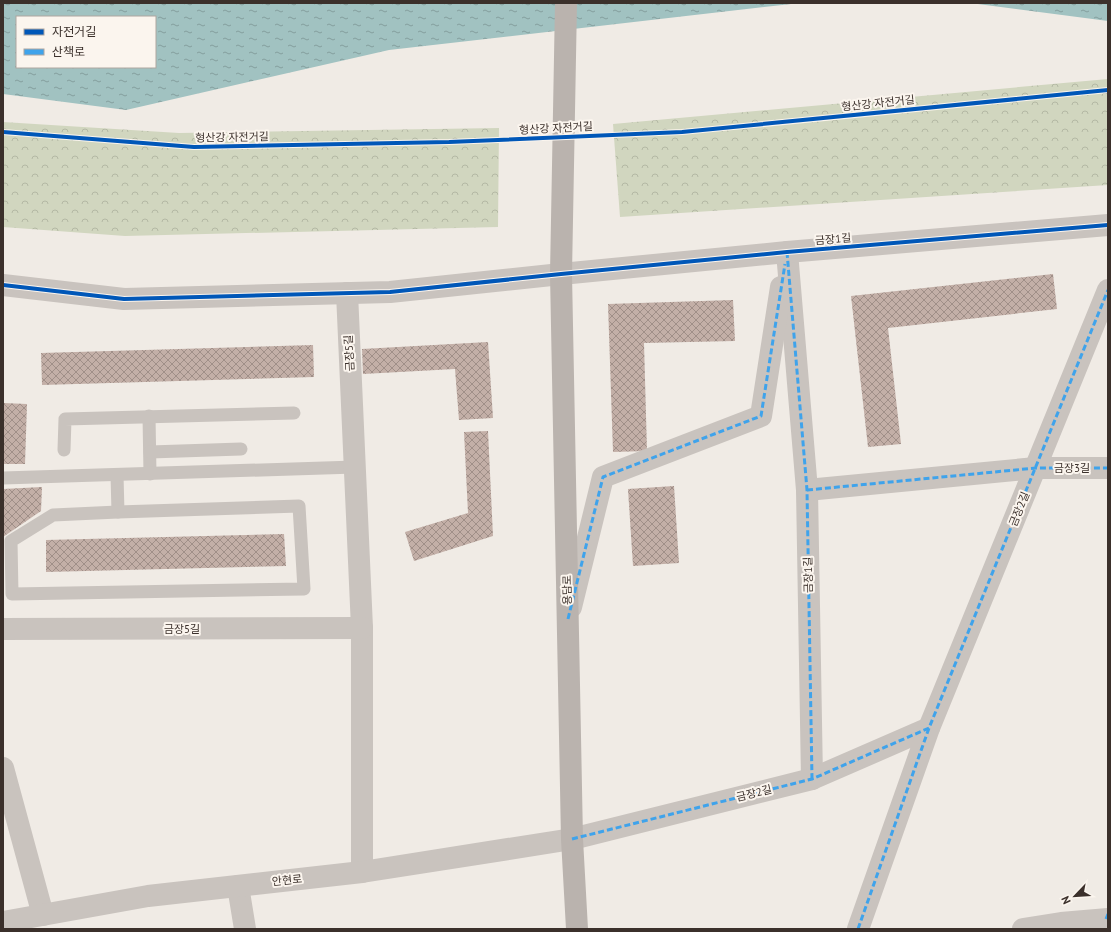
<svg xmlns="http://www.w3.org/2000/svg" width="1111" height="932" font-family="'PT Sans','Noto Sans KR',sans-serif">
  <defs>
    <pattern id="forest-crowns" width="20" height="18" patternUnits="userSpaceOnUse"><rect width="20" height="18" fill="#d1d6bf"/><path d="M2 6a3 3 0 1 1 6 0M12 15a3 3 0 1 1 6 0" fill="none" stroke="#b4b8a4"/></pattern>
    <pattern id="water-ripples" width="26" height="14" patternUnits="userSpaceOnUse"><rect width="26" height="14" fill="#a1c2c1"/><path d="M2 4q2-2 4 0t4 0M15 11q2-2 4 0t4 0" fill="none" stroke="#849e9d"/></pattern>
    <pattern id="building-cross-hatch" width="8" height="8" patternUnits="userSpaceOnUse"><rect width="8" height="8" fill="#c3afa7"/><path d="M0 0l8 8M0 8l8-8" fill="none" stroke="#a08f88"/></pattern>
  </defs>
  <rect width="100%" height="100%" fill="#f0ebe5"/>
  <g fill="url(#forest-crowns)">
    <polygon points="1108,79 1108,185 620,217 613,124"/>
    <polygon points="3,122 179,133 499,128 498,227 125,236 3,227"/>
  </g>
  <g fill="url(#water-ripples)" fill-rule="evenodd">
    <path d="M3,3H800L389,50L126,110L3,94ZM17,17H155V67H17Z"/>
    <polygon points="970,3 1108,3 1108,21"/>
  </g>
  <g fill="url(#building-cross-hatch)">
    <polygon points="1053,274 1057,309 888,328 901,444 868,447 851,296"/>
    <polygon points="733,300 735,341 644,343 647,451 613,452 608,304"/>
    <polygon points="488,342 493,418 459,420 455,369 363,374 362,349"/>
    <polygon points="313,345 314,377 42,385 41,353"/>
    <polygon points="3,403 27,404 25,464 3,464"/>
    <polygon points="488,431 493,536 414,561 405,532 468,513 464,432"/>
    <polygon points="674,486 679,563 633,566 628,489"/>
    <polygon points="42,487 41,511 3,537 3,489"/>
    <polygon points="284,534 286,566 46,572 46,540"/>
  </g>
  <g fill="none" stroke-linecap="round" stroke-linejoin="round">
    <g stroke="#c9c3be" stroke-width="13">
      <polyline points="149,416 150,474"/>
      <polyline points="64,450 65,419 294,413"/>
      <polyline points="150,452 241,449"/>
      <polyline points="117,475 118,512"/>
      <polyline points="3,478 355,467"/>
      <polygon points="299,506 304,589 12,594 11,541 53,515 118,512"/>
    </g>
    <g stroke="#c9c3be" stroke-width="22">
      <polyline points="787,252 807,490 812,779"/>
      <polyline points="3,285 124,299 390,292 561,274 787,252 1108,225"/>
      <polyline points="347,293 362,628 362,872"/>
      <polyline points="807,490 1036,468 1108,468"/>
      <polyline points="571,607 603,477 761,416 781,287"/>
      <polyline points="3,629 362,628"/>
      <polyline points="3,768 43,915"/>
      <polyline points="572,839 812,779 929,728"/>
      <polyline points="238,886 245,929"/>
      <polyline points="858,929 929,728 1108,290"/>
      <polyline points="1023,929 1061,923 1108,919"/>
    </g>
    <polyline stroke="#c9c3be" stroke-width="22" points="3,922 148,896 362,872 572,839"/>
    <polyline stroke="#bab3ae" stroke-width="22" points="566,3 561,274 572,839 577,929"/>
    <g stroke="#3fa3eb" stroke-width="3" stroke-dasharray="6 3" stroke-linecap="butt">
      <polyline points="787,252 807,490 812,779"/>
      <polyline points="807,490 1036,468 1108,468"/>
      <polyline points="568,619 603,477 761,416 785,264"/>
      <polyline points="572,839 812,779 929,728"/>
      <polyline points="1106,919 1108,914"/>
      <polyline points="858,929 929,728 1108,290"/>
    </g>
    <g stroke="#fbf5ee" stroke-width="6">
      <g id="cycleway">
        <polyline points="3,132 194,147 449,142 682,132 1108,90"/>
        <polyline points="3,285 124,299 390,292 561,274 787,252 1108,225"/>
      </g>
    </g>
    <use href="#cycleway" stroke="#0057b8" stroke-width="4"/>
  </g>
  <g text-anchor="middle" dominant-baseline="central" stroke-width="4" stroke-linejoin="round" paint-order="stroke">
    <g font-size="11" fill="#3b302b" stroke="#fbf5ee">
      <text transform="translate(878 103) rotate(-6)">형산강 자전거길</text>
      <text transform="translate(556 128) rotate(-3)">형산강 자전거길</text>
      <text transform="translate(232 137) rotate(-1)">형산강 자전거길</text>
      <text transform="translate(833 239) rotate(-5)">금장1길</text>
      <text transform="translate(349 353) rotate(-93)">금장5길</text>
      <text x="1072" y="468">금장3길</text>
      <text transform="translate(1019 509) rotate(-68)">금장2길</text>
      <text transform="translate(808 575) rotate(-91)">금장1길</text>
      <text transform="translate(567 590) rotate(-91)">용담로</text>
      <text x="182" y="629">금장5길</text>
      <text transform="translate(754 793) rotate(-14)">금장2길</text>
      <text transform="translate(287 880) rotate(-6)">안현로</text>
    </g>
  </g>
  <rect width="1111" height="932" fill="none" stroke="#3b302b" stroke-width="8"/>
  <rect x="16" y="16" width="140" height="52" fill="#fbf5ee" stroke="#aea6a0"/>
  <rect x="24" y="29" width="20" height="6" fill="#0057b8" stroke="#aea6a0"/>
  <text x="52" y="36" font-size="12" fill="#3b302b">자전거길</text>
  <rect x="24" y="49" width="20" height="6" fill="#3fa3eb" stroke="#aea6a0"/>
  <text x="52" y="56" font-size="12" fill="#3b302b">산책로</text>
  <g transform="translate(1075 896) rotate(245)" stroke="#fbf5ee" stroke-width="3" paint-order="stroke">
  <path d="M0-3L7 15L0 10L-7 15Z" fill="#3b302b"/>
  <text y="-6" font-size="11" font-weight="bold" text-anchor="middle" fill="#3b302b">N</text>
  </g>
</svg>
